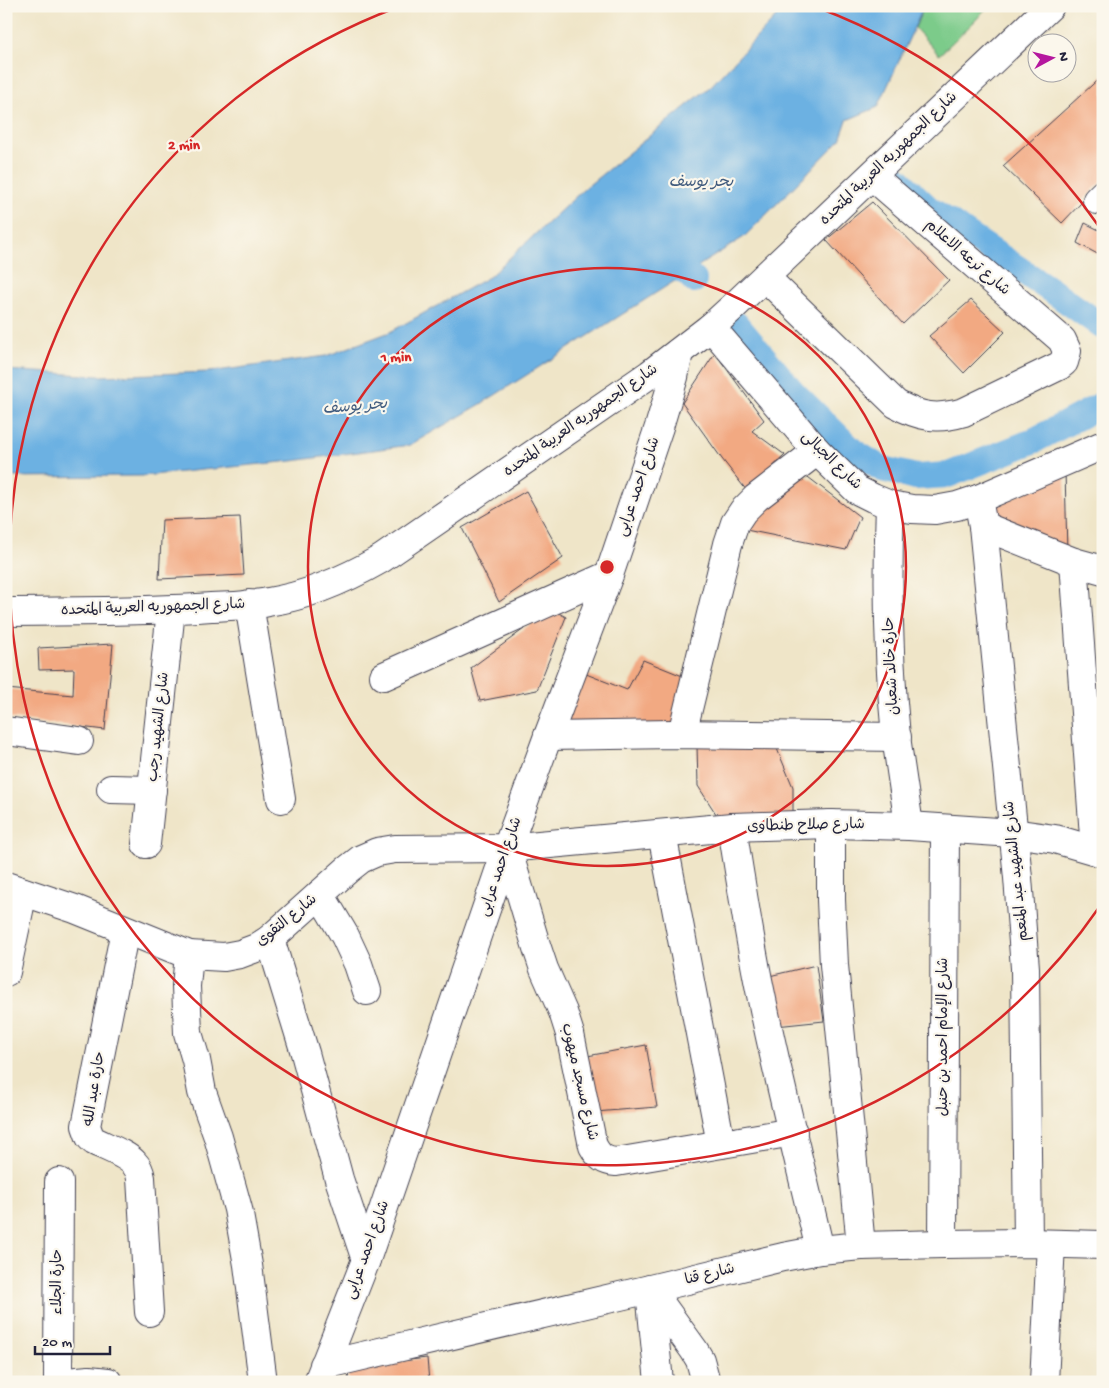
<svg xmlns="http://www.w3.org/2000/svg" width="1109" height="1388" font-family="'Gochi Hand','Playpen Sans Arabic',sans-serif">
  <rect width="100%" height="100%" fill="#fbf7ec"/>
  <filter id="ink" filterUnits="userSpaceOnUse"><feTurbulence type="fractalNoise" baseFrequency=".02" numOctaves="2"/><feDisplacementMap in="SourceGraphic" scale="10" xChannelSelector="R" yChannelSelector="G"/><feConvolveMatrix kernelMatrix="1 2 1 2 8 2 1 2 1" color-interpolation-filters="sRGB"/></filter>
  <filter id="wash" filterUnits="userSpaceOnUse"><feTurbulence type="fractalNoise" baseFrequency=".0096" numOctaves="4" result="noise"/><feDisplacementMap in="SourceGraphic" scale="20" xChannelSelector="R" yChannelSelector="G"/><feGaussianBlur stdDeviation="1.12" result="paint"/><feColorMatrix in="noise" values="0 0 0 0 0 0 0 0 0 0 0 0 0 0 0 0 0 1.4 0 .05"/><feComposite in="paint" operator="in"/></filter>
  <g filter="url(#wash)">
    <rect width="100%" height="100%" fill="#efe5c8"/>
    <polygon fill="#7ccb8a" stroke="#4f7662" points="924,6 988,6 975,21 939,55 915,28"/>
    <polygon fill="#6cb1e2" stroke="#476a8e" points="786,6 924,6 878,107 847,120 840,140 744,237 481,404 410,445 292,461 142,476 6,477 6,370 99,376 209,372 326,356 390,332 489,277 584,189 711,86"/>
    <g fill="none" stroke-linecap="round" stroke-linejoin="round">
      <g stroke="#6cb1e2" stroke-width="26">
        <polyline points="888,170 928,208 1058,295 1103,327"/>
        <polyline points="657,257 687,273 694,280"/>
        <polyline points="736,324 794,393 853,451 882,469 916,477 948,475 1033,441 1103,404"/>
      </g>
    </g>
    <g id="blocks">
      <g fill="#f2a982">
        <polygon points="1103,75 1103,180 1062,223 1003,166"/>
        <polygon points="872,202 949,280 903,324 826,240"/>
        <polygon points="1085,223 1103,232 1103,257 1077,243"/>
        <polygon points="971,300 1005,332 964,373 929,336"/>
        <polygon points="715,353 764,420 752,431 785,455 747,491 722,459 682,403"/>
        <polygon points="1065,470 1067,553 990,525 990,510"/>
        <polygon points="804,474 860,517 846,550 741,529"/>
        <polygon points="526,491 563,558 499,602 462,528"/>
        <polygon points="240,517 244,575 159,579 162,520"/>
        <polygon points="551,609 566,617 537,690 480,701 471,668"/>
        <polygon points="113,644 105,730 6,718 6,689 73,695 74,669 39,670 38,648"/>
        <polygon points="643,660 690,679 677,725 562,725 581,672 627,690"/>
        <polygon points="775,744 793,787 793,817 720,820 698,786 697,745"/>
        <polygon points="816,965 824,1021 776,1026 765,977"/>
        <polygon points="646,1045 657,1107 595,1112 582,1057"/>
        <polygon points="427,1358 429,1382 348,1382 349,1367"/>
      </g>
    </g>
  </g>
  <g filter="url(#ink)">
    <use href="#blocks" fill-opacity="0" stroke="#413f50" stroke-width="1"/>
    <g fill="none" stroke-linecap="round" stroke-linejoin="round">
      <g stroke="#413f50" stroke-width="30">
        <g id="minor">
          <polyline points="1097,200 1103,194"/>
          <path d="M765,277L896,404C920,417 937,420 964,412L1059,366L1064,362L1067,351L1062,340L872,176"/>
          <polyline points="711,327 817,451 857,490 873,498 890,505 912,509 935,510 957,506 978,499 1103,445"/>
          <polyline points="978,499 983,526 1018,878 1025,968 1028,1243"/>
          <path d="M890,505C887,582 888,659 896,736C900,766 905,796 909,826"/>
          <polyline points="983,526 1074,562 1103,570"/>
          <polyline points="1074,562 1095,850"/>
          <polyline points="249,604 281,799"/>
          <path d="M6,612C75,611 143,612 211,607C230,606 250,606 268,602C308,596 346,579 381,559L650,374L711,327L734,306L1050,6"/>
          <polyline points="384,676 609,575"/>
          <polyline points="6,731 79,741"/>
          <polyline points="682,734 728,544 735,523 743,511 756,498 817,451"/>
          <polyline points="548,736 673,734 897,737"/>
          <polyline points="111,789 152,790"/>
          <polyline points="831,824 831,900 834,965 861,1246"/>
          <path d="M732,827C740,878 748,929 758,980C776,1071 799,1160 820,1250"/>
          <polyline points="662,834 721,1144"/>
          <polyline points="146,844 171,610"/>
          <path d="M507,848L537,948L544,969L563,1012L570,1034L593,1146C599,1157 604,1161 616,1162L793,1132"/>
          <polyline points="6,886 75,909 189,955 224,957 240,954 256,948 270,939 347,870 361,859 377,852 395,849 507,848 732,827 831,824 909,826 1013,833 1055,839 1103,853"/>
          <polyline points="320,894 345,936 358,964 367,991"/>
          <path d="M125,930L86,1126L90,1137L94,1141C106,1147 126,1154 134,1163C138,1167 140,1172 141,1178L149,1312"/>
          <polyline points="270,939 305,1053 339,1179 366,1260"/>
          <polyline points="189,955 186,986 188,1033 196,1060 202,1092 218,1137 238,1209 248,1265 263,1382"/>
          <polyline points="6,972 23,892"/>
          <polyline points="943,1244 945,829"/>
          <polyline points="650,1289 694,1350 700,1360 706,1382"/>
          <polyline points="650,1291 659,1382"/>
          <polyline points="324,1365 650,1289 783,1257 820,1250 861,1246 943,1244 1028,1243 1103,1245"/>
          <polyline points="58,1382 59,1182"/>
          <polyline points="66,1382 89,1380 108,1382"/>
          <polyline points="318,1382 366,1260 507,848 548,736 609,575 659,427 674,377 679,352"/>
          <polyline points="1044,1382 1051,1244"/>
        </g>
      </g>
      <use href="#minor" stroke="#fff" stroke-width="28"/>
    </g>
  </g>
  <g fill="none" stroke="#d62828" stroke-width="2.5">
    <circle cx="607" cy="567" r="299"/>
    <path d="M1100 906A598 598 0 1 1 398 7M816 7A598 598 0 0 1 1100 228"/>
  </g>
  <g text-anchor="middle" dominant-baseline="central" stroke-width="4.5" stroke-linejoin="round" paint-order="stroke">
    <g font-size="15" fill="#22223b" stroke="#fbf7ec">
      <text transform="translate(889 159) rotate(-44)">شارع الجمهوريه العربية المتحده</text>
      <text transform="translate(967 258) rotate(41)">شارع ترعه الاعلام</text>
      <text transform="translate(581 421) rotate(-35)">شارع الجمهوريه العربية المتحده</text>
      <text transform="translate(831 461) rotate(44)">شارع الجبالى</text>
      <text transform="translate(639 487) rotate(-71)">شارع احمد عرابى</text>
      <text transform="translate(153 608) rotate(-2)">شارع الجمهوريه العربية المتحده</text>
      <text transform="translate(892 666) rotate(-93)">حارة خالد شعبان</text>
      <text transform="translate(159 727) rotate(-84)">شارع الشهيد رجب</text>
      <text transform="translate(806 826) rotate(-1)">شارع صلاح طنطاوى</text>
      <text transform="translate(501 867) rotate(-71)">شارع احمد عرابى</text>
      <text transform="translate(1017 871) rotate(-96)">شارع الشهيد عبد المنعم</text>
      <text transform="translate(287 921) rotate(-39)">شارع التقوى</text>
      <text transform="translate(944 1037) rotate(-90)">شارع الإمام احمد بن حنبل</text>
      <text transform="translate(579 1082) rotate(77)">شارع مسجد ميهوب</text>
      <text transform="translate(95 1089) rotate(-81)">حارة عبد الله</text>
      <text transform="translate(368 1250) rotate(-70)">شارع احمد عرابى</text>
      <text transform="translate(710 1275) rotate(-14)">شارع قنا</text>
      <text transform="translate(58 1282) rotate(-90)">حارة الجلاء</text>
    </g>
    <g font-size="16" font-style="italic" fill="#405b7e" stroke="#fbf7ec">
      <text x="701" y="183">بحر يوسف</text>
      <text transform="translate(355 408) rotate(-5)">بحر يوسف</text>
    </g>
  </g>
  <circle cx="607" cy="567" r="8" fill="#d62828" stroke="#fbf7ec" stroke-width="2.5"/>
  <g font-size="15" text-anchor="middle" font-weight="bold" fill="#d62828" stroke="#fbf7ec" stroke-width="4.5" stroke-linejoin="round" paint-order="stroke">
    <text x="184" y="149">2 min</text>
    <text x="396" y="361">1 min</text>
  </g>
  <rect width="1109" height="1388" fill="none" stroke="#fbf7ec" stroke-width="25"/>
  <g transform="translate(1052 58) rotate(83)"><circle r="24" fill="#fbf7ec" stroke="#a4a2a5"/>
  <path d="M0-4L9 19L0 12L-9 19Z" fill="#b5179e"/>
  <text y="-8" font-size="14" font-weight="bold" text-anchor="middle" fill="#22223b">N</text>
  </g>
  <path d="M35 1346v8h75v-8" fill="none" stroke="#22223b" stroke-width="2.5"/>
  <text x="42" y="1346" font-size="15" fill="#22223b" stroke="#fbf7ec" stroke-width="4" paint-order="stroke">20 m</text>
</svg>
